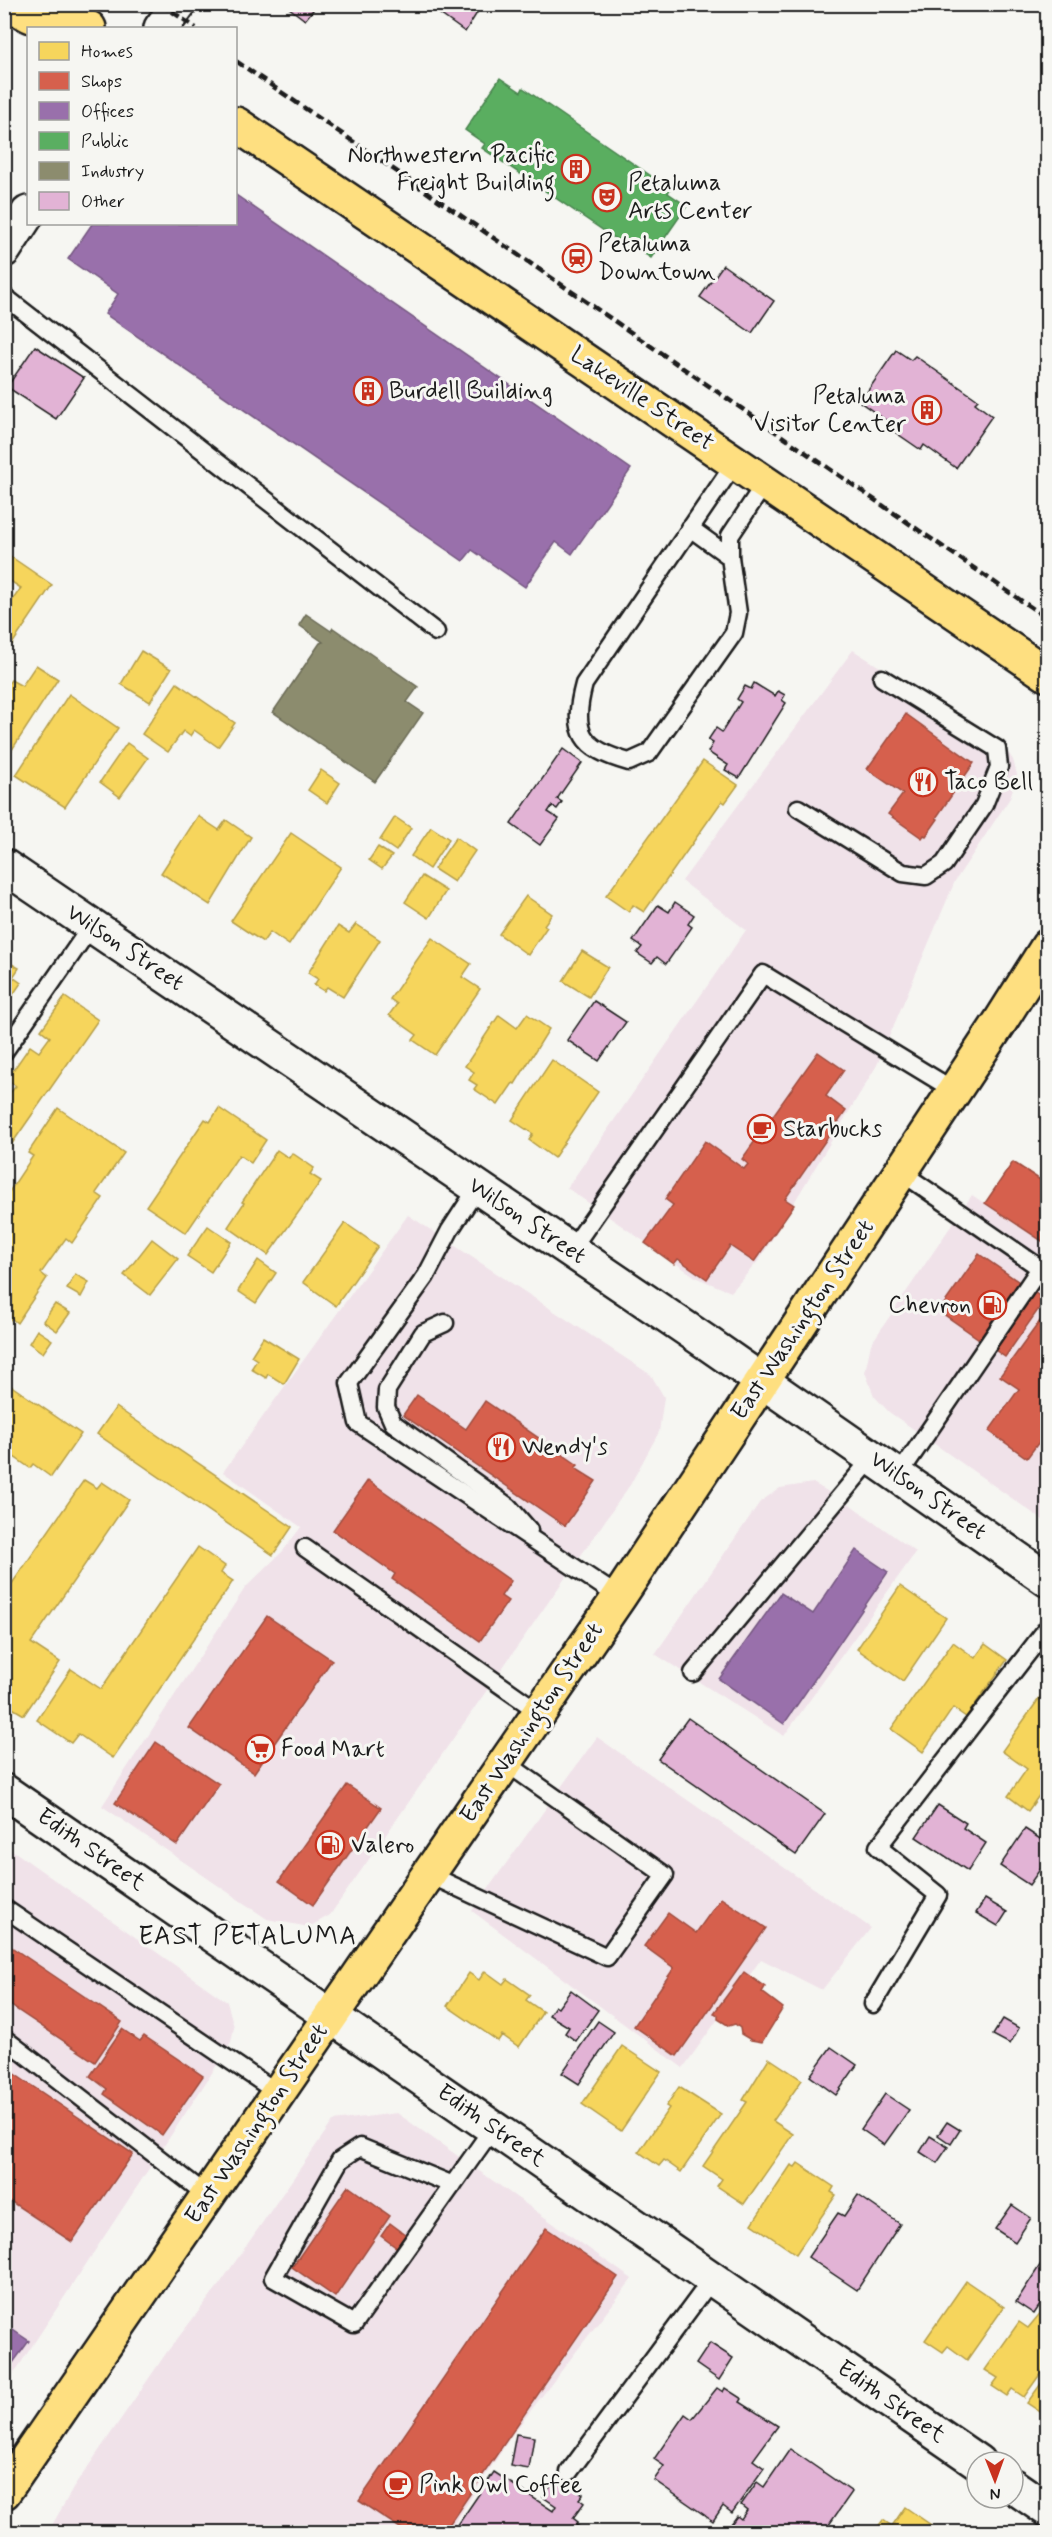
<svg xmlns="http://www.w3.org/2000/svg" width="1052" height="2537" font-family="Mynerve,sans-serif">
  <rect width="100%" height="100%" fill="#f6f6f2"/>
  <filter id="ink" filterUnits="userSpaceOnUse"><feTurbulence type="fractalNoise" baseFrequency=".0167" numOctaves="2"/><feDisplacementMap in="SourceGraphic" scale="12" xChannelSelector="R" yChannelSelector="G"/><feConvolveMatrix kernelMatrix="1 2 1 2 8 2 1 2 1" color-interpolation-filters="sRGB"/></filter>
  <g filter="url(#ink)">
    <g fill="#f0e2e9">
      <polygon points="853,650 1003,745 1013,760 1017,775 1010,798 955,881 877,1065 760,1259 731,1292 697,1278 567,1188 746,930 682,881"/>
      <polygon points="972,1195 1047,1245 1047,1523 889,1412 874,1396 865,1372 871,1344"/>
      <polygon points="408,1215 651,1375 664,1397 659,1432 630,1485 330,1915 309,1927 267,1919 102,1806 245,1588 283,1551 301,1527 223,1472"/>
      <polygon points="813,1483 848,1503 916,1552 784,1736 655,1654 760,1502 780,1488"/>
      <polygon points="597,1737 871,1928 822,1990 761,1959 749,1976 744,1972 714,2013 718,2019 683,2068 472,1911"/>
      <polygon points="5,1845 227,2002 234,2027 231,2042 210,2076 5,2387"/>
      <polygon points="397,2113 632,2279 512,2435 449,2532 48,2532 74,2487 167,2352 219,2285 333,2121"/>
    </g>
    <g fill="#f6d55c" stroke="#b59e49" stroke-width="1.5">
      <polygon points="4,552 52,585 4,656 4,612 21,588 4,577"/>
      <polygon points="141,651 171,669 150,702 121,684"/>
      <polygon points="36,665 58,679 4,762 4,683 7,685 11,680 22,686"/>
      <polygon points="177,683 235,723 218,747 194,730 190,736 183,731 168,752 142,734"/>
      <polygon points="69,694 118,728 65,807 16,775"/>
      <polygon points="127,743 148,758 120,797 100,782"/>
      <polygon points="703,761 738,785 725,803 722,801 644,912 633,905 629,912 606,896"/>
      <polygon points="321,770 340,783 327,803 308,790"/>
      <polygon points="198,816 219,830 226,820 251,837 210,905 161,873"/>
      <polygon points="395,817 411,828 396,851 380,840"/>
      <polygon points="431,827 449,839 429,869 411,856"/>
      <polygon points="291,833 341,867 289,945 270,932 263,942 231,921"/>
      <polygon points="456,837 475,851 454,882 434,869"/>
      <polygon points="378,847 392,856 382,869 369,860"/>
      <polygon points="422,876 446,891 429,918 405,902"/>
      <polygon points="526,896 552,914 544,925 547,927 528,955 499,934"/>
      <polygon points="356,924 380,940 343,997 327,987 324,991 314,985 318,979 308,973 338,926 349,933"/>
      <polygon points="432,938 471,964 462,977 480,989 435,1055 413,1040 417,1035 389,1015 397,1004 390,999"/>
      <polygon points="582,951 608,967 589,997 563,981"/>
      <polygon points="10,963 19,968 13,977 21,983 4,1008 4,964 8,966"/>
      <polygon points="65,997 98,1020 4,1155 4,1100 16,1086 7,1079 30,1046 39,1052 50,1037 41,1030"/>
      <polygon points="527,1014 549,1029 515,1084 513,1083 498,1105 474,1089 477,1085 469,1080 474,1072 465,1066 499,1015 517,1028"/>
      <polygon points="552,1060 598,1092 554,1158 529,1140 533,1134 512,1120"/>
      <polygon points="58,1108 124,1153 96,1193 103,1198 72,1243 66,1238 41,1273 47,1278 17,1323 11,1318 4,1328 4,1189 9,1192 33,1156 28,1153"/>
      <polygon points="219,1108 266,1140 251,1163 239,1155 186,1233 146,1206 205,1119 210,1122"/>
      <polygon points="277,1150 289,1158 292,1153 314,1168 310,1174 321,1181 268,1255 228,1227 244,1203 242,1202"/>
      <polygon points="345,1223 378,1246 336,1306 303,1282"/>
      <polygon points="208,1226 231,1242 211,1272 187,1256"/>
      <polygon points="152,1239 178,1259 150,1295 124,1275"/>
      <polygon points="258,1260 276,1273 256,1303 238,1291"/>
      <polygon points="75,1274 89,1282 81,1297 67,1289"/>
      <polygon points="55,1304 70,1313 57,1331 43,1321"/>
      <polygon points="37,1330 52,1340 43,1353 29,1343"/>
      <polygon points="263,1337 299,1359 284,1384 268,1374 266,1378 251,1369 257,1360 251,1356"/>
      <polygon points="10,1385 81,1434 51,1477 33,1464 30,1468 4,1450 4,1394"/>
      <polygon points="116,1407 292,1527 273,1555 97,1434"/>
      <polygon points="84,1480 97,1488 102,1482 129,1500 31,1643 60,1662 24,1715 4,1703 4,1595"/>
      <polygon points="198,1547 225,1566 221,1573 233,1581 113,1758 78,1734 71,1743 37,1720 71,1669 101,1689"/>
      <polygon points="900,1586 946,1618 903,1681 857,1649"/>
      <polygon points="953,1642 975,1658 985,1644 1007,1660 966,1717 953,1708 923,1752 891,1729"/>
      <polygon points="1043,1693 1048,1696 1048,1776 1045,1780 1048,1783 1028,1811 1008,1796 1027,1769 1002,1751"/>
      <polygon points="485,1971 503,1984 507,1979 530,1995 526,2000 543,2012 519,2047 502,2035 498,2041 447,2006 469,1973 479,1980"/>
      <polygon points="622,2046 661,2072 621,2131 582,2104"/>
      <polygon points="769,2058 802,2080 773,2121 793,2134 744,2204 717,2186 722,2179 703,2166 747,2102 743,2100"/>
      <polygon points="679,2087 721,2114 681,2172 664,2160 659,2166 639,2152 669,2108 666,2106"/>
      <polygon points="798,2163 834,2187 831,2192 836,2195 796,2254 752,2224 791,2165 795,2167"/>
      <polygon points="966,2281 1004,2307 967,2360 948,2346 943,2352 925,2340"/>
      <polygon points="1048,2304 1048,2363 1024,2397 1012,2389 1007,2396 992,2386 998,2378 985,2370 1019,2322 1028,2328"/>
      <polygon points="1048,2374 1048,2417 1027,2403"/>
      <polygon points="905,2507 931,2525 926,2532 874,2532 883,2520 892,2526"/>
      <polygon points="858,2525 869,2532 853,2532"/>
    </g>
    <g fill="#d6604d" stroke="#9e4c3e" stroke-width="1.5">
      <polygon points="906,714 974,763 936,818 938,819 926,836 924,835 922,838 888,814 903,794 867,769"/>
      <polygon points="818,1052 844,1070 826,1096 846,1111 785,1199 794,1205 754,1262 730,1246 707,1279 678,1259 674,1264 645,1243 673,1205 665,1199 705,1141 744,1169 748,1164 742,1159"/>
      <polygon points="1013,1162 1048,1185 1048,1245 985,1203"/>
      <polygon points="979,1254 1045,1300 1005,1357 939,1311"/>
      <polygon points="1048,1310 1048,1371 1043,1378 1048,1382 1048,1430 1027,1458 989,1431 1019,1389 1000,1376"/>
      <polygon points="417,1395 466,1429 485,1401 578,1465 575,1468 596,1481 565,1526 403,1415"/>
      <polygon points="368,1480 511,1581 501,1596 508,1601 480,1641 392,1579 395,1574 333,1530"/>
      <polygon points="267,1616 332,1660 254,1773 189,1728"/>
      <polygon points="156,1742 219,1784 177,1845 115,1803"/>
      <polygon points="347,1785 381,1808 313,1905 279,1881"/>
      <polygon points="721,1898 766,1928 677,2056 634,2026 674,1968 644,1946 668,1913 696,1933"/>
      <polygon points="4,1942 122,2022 95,2062 4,2001"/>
      <polygon points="744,1972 765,1987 762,1992 783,2008 762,2042 751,2040 741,2034 740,2028 735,2024 729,2026 718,2019 718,2015 714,2013"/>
      <polygon points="122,2029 140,2041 144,2036 203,2076 162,2135 104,2094 107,2089 90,2076"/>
      <polygon points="4,2067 133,2154 72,2242 4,2197"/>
      <polygon points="348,2186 390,2216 335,2297 292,2267"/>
      <polygon points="390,2223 406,2235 397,2248 381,2236"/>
      <polygon points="546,2228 618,2277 444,2532 406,2532 359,2501"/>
    </g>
    <g fill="#9970ab" stroke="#745780" stroke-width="1.5">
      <polygon points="236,195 631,469 572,554 556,542 525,587 472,550 463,561 105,314 118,294 68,259 92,224 236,224"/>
      <polygon points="856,1550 888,1572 784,1724 719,1679 781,1593 813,1614"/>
      <polygon points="4,2324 29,2341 4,2375"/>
    </g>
    <polygon fill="#5aae61" stroke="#47824c" stroke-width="1.5" points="500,78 521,92 523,88 670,189 668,193 687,206 651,258 631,245 629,248 482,148 485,144 465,130"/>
    <polygon fill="#8c8c6e" stroke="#6a6a55" stroke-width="1.5" points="306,614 331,631 333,628 418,687 407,702 423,713 375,782 273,712 320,643 323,642 299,625"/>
    <g fill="#e2b3d5" stroke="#1c1c1c" stroke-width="1.5">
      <polygon points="284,4 306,4 313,10 305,20"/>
      <polygon points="426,4 465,4 477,13 465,32"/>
      <polygon points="723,265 774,301 752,333 700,297"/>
      <polygon points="35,346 84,378 56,419 7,387"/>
      <polygon points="896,350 911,360 915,356 978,400 975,403 992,416 956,468 924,445 921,450 889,428 891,424 860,402"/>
      <polygon points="754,683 775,696 778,691 785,695 782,700 786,703 739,778 725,770 728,765 708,752 713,743 708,740 716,728 722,732 741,702 737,699 745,686 751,689"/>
      <polygon points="563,749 582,763 557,799 562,802 557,809 552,806 548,812 559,819 540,845 511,824"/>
      <polygon points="675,902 694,915 688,924 692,927 666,964 657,957 652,963 637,953 642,947 633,941 658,905 669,912"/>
      <polygon points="594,1001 626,1022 599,1061 567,1040"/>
      <polygon points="688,1718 825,1814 796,1855 658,1759"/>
      <polygon points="938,1805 966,1823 963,1828 986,1843 968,1871 916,1837"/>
      <polygon points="1025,1829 1048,1844 1048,1858 1029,1885 1000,1866"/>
      <polygon points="985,1899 1007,1912 998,1926 976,1913"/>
      <polygon points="571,1990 598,2010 576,2041 565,2033 569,2027 549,2015 555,2006 558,2008"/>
      <polygon points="1003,2019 1019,2028 1010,2044 993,2035"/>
      <polygon points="598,2021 614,2032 579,2084 562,2073"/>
      <polygon points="831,2047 857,2065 836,2095 810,2076"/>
      <polygon points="885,2094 909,2110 884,2145 861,2129"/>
      <polygon points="947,2122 960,2130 951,2144 938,2135"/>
      <polygon points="930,2136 948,2147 937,2163 920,2152"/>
      <polygon points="858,2195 900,2224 857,2290 808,2257 838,2213 844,2216"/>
      <polygon points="1012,2205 1031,2218 1015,2242 995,2229"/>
      <polygon points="1048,2253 1048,2293 1034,2314 1016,2302"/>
      <polygon points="710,2343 733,2358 719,2380 696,2364"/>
      <polygon points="717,2388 723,2392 725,2388 742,2399 740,2402 778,2426 753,2460 764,2468 732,2513 723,2506 713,2521 654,2480 664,2466 654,2459 685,2414 692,2419"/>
      <polygon points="516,2434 534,2437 529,2469 510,2466"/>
      <polygon points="790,2449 852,2492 824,2532 725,2532 737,2516 741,2519 747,2510 741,2505 757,2482 764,2487"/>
      <polygon points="494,2472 553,2511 556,2506 543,2497 558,2476 583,2494 579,2499 584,2503 573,2518 578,2522 576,2525 587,2532 453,2532"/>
    </g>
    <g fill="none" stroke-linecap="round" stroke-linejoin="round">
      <g stroke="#1c1c1c" stroke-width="21">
        <g id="lane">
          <polyline points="4,296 436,632"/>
          <path d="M735,463L584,684C571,732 581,749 629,762L649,753L734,633L738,613L730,557V536L765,483"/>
          <polyline points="690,528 730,557"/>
          <polyline points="798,808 903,873 926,876 944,864 984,805 999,767 997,749 882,678"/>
          <polyline points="4,1052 92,925"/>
          <polyline points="478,1187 450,1230 426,1276 349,1383 358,1423 619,1597"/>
          <polyline points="571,1250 763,974 955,1091"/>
          <polyline points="445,1323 423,1333 387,1390 386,1407 393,1423 509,1507 529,1530"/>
          <polyline points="898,1476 1040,1268 901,1172"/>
          <polyline points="305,1548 539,1712"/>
          <polyline points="693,1673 872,1458"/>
          <polyline points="428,1874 607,1957 665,1875 505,1762"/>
          <polyline points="4,1908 278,2093"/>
          <polyline points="873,2004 938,1895 878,1847 1048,1627"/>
          <polyline points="4,2038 208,2196"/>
          <polyline points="453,2185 360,2147 340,2160 273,2278 354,2324 493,2128"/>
          <polyline points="569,2472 712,2279"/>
        </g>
      </g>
      <g stroke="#1c1c1c" stroke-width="38">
        <g id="street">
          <polyline points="4,250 28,213"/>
          <polyline points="4,866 706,1342 1048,1580"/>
          <polyline points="4,1791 978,2462"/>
          <polyline points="1013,2486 1048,2510"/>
        </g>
      </g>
      <g stroke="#1c1c1c" stroke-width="38">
        <polyline id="secondary" points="161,28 179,4"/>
      </g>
      <g stroke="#1c1c1c" stroke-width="38">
        <g id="primary">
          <path d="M11,4C22,12 32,18 46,21C61,24 74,21 89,28"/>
          <polyline points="236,124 1048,675"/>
          <polyline points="4,2492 619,1597 1000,1022 1048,946"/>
        </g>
      </g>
      <use href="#lane" stroke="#f6f6f2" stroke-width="16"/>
      <use href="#street" stroke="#f6f6f2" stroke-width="33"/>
      <use href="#secondary" stroke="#f6f6f2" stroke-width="33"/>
      <use href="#primary" stroke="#fedf80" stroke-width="33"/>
      <g stroke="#1c1c1c" stroke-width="4.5" stroke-dasharray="9 4.5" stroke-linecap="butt">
        <polyline points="161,4 196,28"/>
        <polyline points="236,61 1048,619"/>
      </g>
    </g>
  </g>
  <defs>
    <g id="building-ring" transform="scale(1.5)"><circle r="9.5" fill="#f6f6f2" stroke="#c8321e" stroke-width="1.5"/><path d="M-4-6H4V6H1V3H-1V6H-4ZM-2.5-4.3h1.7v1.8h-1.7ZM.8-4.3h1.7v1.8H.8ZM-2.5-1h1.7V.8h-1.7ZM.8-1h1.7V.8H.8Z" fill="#c8321e"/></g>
    <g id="theatre-ring" transform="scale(1.5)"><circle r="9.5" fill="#f6f6f2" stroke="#c8321e" stroke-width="1.5"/><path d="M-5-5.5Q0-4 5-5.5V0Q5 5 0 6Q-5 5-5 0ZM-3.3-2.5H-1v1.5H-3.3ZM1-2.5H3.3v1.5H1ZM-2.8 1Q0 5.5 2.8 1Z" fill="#c8321e"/></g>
    <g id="station-ring" transform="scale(1.5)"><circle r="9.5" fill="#f6f6f2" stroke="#c8321e" stroke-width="1.5"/><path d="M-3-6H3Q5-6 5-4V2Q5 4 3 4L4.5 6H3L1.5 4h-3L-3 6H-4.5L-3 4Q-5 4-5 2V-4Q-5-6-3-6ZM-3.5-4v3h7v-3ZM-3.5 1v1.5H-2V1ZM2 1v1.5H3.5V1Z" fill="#c8321e"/></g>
    <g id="restaurant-ring" transform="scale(1.5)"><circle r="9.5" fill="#f6f6f2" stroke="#c8321e" stroke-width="1.5"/><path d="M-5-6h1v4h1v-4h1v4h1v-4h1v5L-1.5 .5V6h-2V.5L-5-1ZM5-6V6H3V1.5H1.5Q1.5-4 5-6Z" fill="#c8321e"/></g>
    <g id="cafe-ring" transform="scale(1.5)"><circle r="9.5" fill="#f6f6f2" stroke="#c8321e" stroke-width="1.5"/><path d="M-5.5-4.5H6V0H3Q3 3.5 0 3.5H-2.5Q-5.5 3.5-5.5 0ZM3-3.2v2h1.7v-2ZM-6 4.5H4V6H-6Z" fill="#c8321e"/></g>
    <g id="fuel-ring" transform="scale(1.5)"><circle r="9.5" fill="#f6f6f2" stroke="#c8321e" stroke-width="1.5"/><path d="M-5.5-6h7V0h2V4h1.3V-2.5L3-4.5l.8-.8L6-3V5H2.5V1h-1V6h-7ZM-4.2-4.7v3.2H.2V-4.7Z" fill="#c8321e"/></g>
    <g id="supermarket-ring" transform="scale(1.5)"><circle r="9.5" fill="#f6f6f2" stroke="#c8321e" stroke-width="1.5"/><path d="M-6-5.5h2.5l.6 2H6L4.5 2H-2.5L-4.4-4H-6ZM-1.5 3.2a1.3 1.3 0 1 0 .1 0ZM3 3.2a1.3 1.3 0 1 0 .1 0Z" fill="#c8321e"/></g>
  </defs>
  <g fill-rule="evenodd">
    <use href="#building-ring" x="576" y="169"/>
    <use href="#theatre-ring" x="607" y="197"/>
    <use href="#station-ring" x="577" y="258"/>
    <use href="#building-ring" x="368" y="391"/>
    <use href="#building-ring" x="927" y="410"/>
    <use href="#restaurant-ring" x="923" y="782"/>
    <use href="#cafe-ring" x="762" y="1129"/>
    <use href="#fuel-ring" x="992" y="1305"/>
    <use href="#restaurant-ring" x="501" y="1447"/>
    <use href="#supermarket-ring" x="260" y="1749"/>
    <use href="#fuel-ring" x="330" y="1845"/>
    <use href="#cafe-ring" x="398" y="2485"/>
  </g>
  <g text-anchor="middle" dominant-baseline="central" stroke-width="6" stroke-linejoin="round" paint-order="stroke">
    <g font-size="24" fill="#1c1c1c" stroke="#f6f6f2" text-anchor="start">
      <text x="555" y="155" text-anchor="end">Northwestern Pacific<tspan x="555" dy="28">Freight Building</tspan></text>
      <text x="628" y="183">Petaluma<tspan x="628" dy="28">Arts Center</tspan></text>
      <text x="598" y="244">Petaluma<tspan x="598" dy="28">Downtown</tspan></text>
      <text x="389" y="391">Burdell Building</text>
      <text x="906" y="396" text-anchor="end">Petaluma<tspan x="906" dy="28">Visitor Center</tspan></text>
      <text x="944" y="782">Taco Bell</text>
      <text x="783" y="1129">Starbucks</text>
      <text x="971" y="1305" text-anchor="end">Chevron</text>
      <text x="522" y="1447">Wendy's</text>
      <text x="281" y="1749">Food Mart</text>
      <text x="351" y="1845">Valero</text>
      <text x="419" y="2485">Pink Owl Coffee</text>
    </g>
    <g font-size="24" fill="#1c1c1c" stroke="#f6f6f2">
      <text transform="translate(642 399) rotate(34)">Lakeville Street</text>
      <text transform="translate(125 948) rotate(34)">Wilson Street</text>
      <text transform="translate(527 1221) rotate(34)">Wilson Street</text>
      <text transform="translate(803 1320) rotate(-56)">East Washington Street</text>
      <text transform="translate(928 1496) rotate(35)">Wilson Street</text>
      <text transform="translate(532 1723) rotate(-56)">East Washington Street</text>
      <text transform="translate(91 1850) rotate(35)">Edith Street</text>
      <text transform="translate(257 2124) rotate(-56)">East Washington Street</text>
      <text transform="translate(491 2126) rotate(35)">Edith Street</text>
      <text transform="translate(891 2402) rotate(35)">Edith Street</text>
    </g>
    <g font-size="26" letter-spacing="1.5" fill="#1c1c1c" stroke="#f6f6f2">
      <text x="248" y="1937">EAST PETALUMA</text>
    </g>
  </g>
  <rect width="1052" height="2537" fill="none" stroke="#f6f6f2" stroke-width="24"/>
  <rect x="12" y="12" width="1028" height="2513" fill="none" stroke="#1c1c1c" stroke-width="2" filter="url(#ink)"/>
  <rect x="27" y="27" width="210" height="198" fill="#f6f6f2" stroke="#9f9f9c" stroke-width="1.5"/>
  <rect x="39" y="42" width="30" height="18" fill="#f6d55c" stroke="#9f9f9c" stroke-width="1.5"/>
  <text x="81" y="57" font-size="18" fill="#1c1c1c">Homes</text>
  <rect x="39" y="72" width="30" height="18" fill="#d6604d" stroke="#9f9f9c" stroke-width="1.5"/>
  <text x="81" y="87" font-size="18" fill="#1c1c1c">Shops</text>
  <rect x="39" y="102" width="30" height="18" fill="#9970ab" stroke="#9f9f9c" stroke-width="1.5"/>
  <text x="81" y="117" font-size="18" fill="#1c1c1c">Offices</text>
  <rect x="39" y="132" width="30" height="18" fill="#5aae61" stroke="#9f9f9c" stroke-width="1.5"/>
  <text x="81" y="147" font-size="18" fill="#1c1c1c">Public</text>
  <rect x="39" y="162" width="30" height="18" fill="#8c8c6e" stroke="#9f9f9c" stroke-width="1.5"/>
  <text x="81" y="177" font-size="18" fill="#1c1c1c">Industry</text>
  <rect x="39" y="192" width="30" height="18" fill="#e2b3d5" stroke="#9f9f9c" stroke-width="1.5"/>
  <text x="81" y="207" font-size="18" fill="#1c1c1c">Other</text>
  <g transform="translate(995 2480) rotate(179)"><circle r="28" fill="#f6f6f2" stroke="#9f9f9c" stroke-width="1.5"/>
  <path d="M0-4.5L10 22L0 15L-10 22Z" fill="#c8321e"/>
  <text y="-9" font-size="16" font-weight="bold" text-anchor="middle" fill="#1c1c1c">N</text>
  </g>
</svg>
